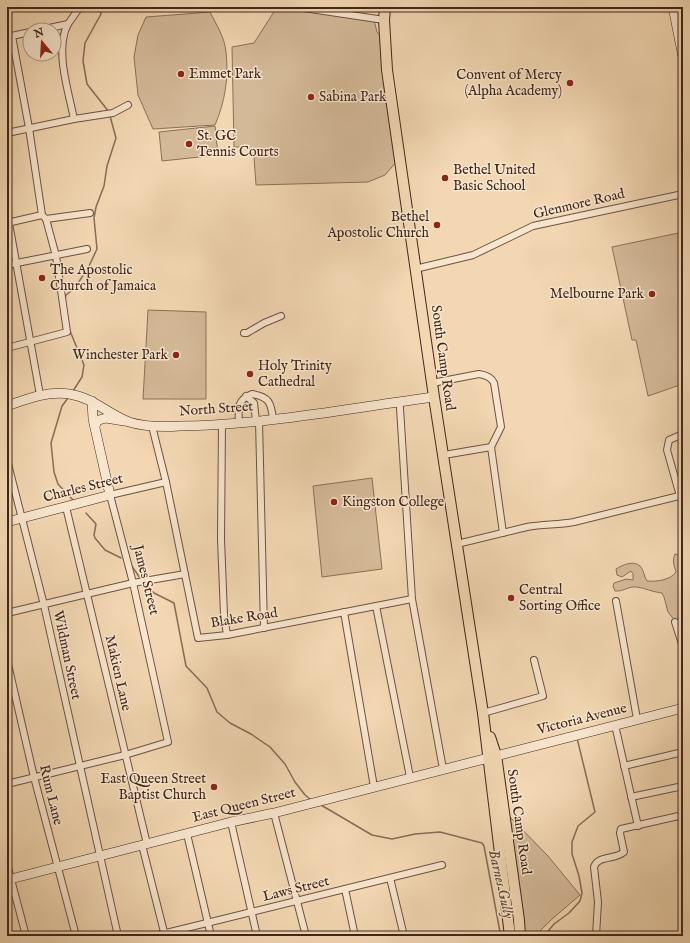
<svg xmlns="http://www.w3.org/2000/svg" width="690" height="943" font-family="'IM FELL English',serif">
  <rect width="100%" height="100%" fill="#f2d7b2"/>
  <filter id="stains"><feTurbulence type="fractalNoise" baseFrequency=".005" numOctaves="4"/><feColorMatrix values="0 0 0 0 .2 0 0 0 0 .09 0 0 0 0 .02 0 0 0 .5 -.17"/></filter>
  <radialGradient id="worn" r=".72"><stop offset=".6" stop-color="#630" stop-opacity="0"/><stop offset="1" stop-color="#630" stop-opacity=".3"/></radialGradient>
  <g fill="#d4b998" stroke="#8a705a">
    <polygon points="277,7 286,7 374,20 377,32 382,38 398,160 385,175 368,182 256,185 254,157 248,147 234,147 232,47 254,43"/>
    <path d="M210,12C216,24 225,38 226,52C229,77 225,102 215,125L153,129L138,95L134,57L138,35L146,17Z"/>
    <polygon points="215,126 218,155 162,161 159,132"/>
    <polygon points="683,232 683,384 648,396 636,340 632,340 612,247"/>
    <polygon points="148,310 206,312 206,399 143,399"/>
    <polygon points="372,478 382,569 322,577 313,486"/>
    <path d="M675,554L680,555C683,563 679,571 683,578V631L668,612L664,597L662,593C652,592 645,588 637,587C628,586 623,592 615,591L613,586L614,583L626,579L633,580V574L631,571L622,577L617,575L616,569C622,565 634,560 640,566C644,570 644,577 647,581C656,582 671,580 676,572C674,565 672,561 675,554Z"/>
    <polygon points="510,817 548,856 580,895 551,920 535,936 521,936 520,908"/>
  </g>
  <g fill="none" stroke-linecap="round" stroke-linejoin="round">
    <g stroke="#876c57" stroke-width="1.5">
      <polyline points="99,7 101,14 85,43 83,61 87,84 109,112"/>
      <polyline points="65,299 66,295 75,288 89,266 97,249 94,218 96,207 104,186 107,166 116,138 110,116"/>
      <polyline points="70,331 84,365 82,377 73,391"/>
      <polyline points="68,398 62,406 51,443 54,472 58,484 73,500"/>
      <polyline points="86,513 96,524 94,535 95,538 105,550 121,558"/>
      <polyline points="129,562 140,578"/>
      <polyline points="147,586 154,593 174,603 186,666 207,688 217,712 230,723 251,734 270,747 285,764 295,782 305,795 310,799"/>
      <polyline points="321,805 372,835 392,839 415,834 440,832 482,843 484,846 500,932 502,934"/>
      <polyline points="544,936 554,924 569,913 580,901 582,893 579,876 572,854 572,842 578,826 595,812 577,738"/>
    </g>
    <g stroke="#6d5242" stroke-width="8">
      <g id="street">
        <polyline points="297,7 384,20"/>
        <path d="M68,24C54,49 69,93 74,119"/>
        <polyline points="40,30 68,24 80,7"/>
        <polyline points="12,36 29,128 42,215"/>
        <polyline points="7,37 30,32"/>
        <polyline points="7,133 74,119 113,113 128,105"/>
        <polyline points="43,216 46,219 90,213"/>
        <polyline points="7,223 42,215"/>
        <polyline points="9,223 40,395"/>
        <polyline points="7,265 87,249"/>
        <polyline points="415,269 473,255 533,226 683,194"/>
        <polyline points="244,333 247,333 264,323 281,316"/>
        <polyline points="7,348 67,332 56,256 46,219"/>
        <path d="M432,383L479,374C486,375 491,377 494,383L501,427L491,447"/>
        <polyline points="246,396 254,403 256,421"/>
        <polyline points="399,401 400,408 412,599 443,769"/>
        <polyline points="259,421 264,628"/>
        <path d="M239,423C238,408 237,400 252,394C269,397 271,402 273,419"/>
        <polyline points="222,424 221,539 224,615 227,635"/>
        <polyline points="152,426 166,482 198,638 227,635 412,599"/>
        <polyline points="444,455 491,447 503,533"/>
        <polyline points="7,460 44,605 118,936"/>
        <polyline points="680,496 667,450 669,440 683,434"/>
        <polyline points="66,507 147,844"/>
        <path d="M457,544L527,527C543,524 558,525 574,522L683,495"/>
        <polyline points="616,601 637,719"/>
        <polyline points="376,606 410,777"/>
        <polyline points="344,612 374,787"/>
        <polyline points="7,613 133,583 185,574"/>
        <polyline points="675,622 683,647"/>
        <polyline points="7,660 34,777 76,936"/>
        <polyline points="483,713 543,696 534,660"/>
        <polyline points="615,725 638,826"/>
        <polyline points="624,766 683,752"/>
        <polyline points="7,784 125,755 168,742 133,583 110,495 166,482"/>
        <polyline points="631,797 683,786"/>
        <polyline points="274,813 306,936"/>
        <polyline points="231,822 257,936"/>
        <polyline points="187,834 211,936"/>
        <polyline points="142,845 165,936"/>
        <polyline points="7,864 26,936"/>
        <polyline points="390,878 404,936"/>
        <polyline points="345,889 355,936"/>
        <polyline points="154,936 442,865"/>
        <path d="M596,936L598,902L594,867C598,855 615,860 624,852L620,833L621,829L683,815"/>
      </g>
    </g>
    <g stroke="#41261c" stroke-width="10">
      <g id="secondary">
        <polyline points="673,7 683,57"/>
        <path d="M7,406C27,399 47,391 69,394C92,397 108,414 129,422C145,427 164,427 180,426C266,425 350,408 434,397"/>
        <polyline points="95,426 97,421 99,420 106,418 124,421"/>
        <polyline points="7,522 110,495 93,419 92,401"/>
        <polyline points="7,880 231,822 274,813 683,708"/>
      </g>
    </g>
    <g stroke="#41261c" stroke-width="12">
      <g id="primary">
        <polyline points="385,7 384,20 387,70 434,397 483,713 510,936"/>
        <polyline points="490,737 496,755 519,920 520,936"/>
      </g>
    </g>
    <use href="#street" stroke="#f7e5cd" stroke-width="6"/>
    <use href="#secondary" stroke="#f7e5cd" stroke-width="9"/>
    <use href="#primary" stroke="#f2d7b2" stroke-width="10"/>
  </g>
  <g fill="#8f2418" stroke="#f7e5cd" stroke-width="1.5">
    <circle cx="181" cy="74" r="4"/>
    <circle cx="570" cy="83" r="4"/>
    <circle cx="311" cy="97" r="4"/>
    <circle cx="189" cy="144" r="4"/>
    <circle cx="445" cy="178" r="4"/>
    <circle cx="437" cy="225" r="4"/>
    <circle cx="42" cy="278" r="4"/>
    <circle cx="652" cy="294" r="4"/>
    <circle cx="176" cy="355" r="4"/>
    <circle cx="250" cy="374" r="4"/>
    <circle cx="334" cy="502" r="4"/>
    <circle cx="511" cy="598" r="4"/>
    <circle cx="214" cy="787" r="4"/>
  </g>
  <g text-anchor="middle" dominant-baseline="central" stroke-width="3" stroke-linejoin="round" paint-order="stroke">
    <g font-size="14" fill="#41261c" stroke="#f7e5cd" text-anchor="start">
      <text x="189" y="74">Emmet Park</text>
      <text x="562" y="75" text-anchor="end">Convent of Mercy<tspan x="562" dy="16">(Alpha Academy)</tspan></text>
      <text x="319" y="97">Sabina Park</text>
      <text x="197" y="136">St. GC<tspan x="197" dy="16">Tennis Courts</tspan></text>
      <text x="453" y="170">Bethel United<tspan x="453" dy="16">Basic School</tspan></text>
      <text x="429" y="217" text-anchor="end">Bethel<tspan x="429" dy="16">Apostolic Church</tspan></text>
      <text x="50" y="270">The Apostolic<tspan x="50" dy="16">Church of Jamaica</tspan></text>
      <text x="644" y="294" text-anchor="end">Melbourne Park</text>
      <text x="168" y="355" text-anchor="end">Winchester Park</text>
      <text x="258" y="366">Holy Trinity<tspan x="258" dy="16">Cathedral</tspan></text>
      <text x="342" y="502">Kingston College</text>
      <text x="519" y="590">Central<tspan x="519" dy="16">Sorting Office</tspan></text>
      <text x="206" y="779" text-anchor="end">East Queen Street<tspan x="206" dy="16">Baptist Church</tspan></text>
    </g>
    <g font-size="14" fill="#41261c" stroke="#f7e5cd">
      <text transform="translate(579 204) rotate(-13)">Glenmore Road</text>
      <text transform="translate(443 358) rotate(82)">South Camp Road</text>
      <text transform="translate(216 409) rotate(-4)">North Street</text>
      <text transform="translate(83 488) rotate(-14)">Charles Street</text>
      <text transform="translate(146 580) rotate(76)">James Street</text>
      <text transform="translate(244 618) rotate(-9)">Blake Road</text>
      <text transform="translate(67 655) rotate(78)">Wildman Street</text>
      <text transform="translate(118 673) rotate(77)">Makien Lane</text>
      <text transform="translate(582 719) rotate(-14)">Victoria Avenue</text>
      <text transform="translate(51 795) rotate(76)">Rum Lane</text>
      <text transform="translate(244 805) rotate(-14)">East Queen Street</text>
      <text transform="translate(519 822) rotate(82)">South Camp Road</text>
      <text transform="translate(296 889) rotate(-14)">Laws Street</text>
    </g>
    <g font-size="15" font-style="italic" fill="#64493a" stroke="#f7e5cd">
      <text transform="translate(501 884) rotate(77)">Barnes Gully</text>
    </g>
  </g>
  <rect width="690" height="943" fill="none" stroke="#f2d7b2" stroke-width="24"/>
  <rect x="8" y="8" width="674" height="927" fill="none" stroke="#41261c" stroke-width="2"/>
  <rect x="12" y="12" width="666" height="919" fill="none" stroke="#41261c"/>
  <g transform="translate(42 42) rotate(342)"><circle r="19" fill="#f7e5cd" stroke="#ae9986"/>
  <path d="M0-3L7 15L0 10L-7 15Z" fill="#8f2418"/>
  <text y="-6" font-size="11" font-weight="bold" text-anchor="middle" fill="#41261c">N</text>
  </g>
  <rect width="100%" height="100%" filter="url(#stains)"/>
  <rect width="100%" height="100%" fill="url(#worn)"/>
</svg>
